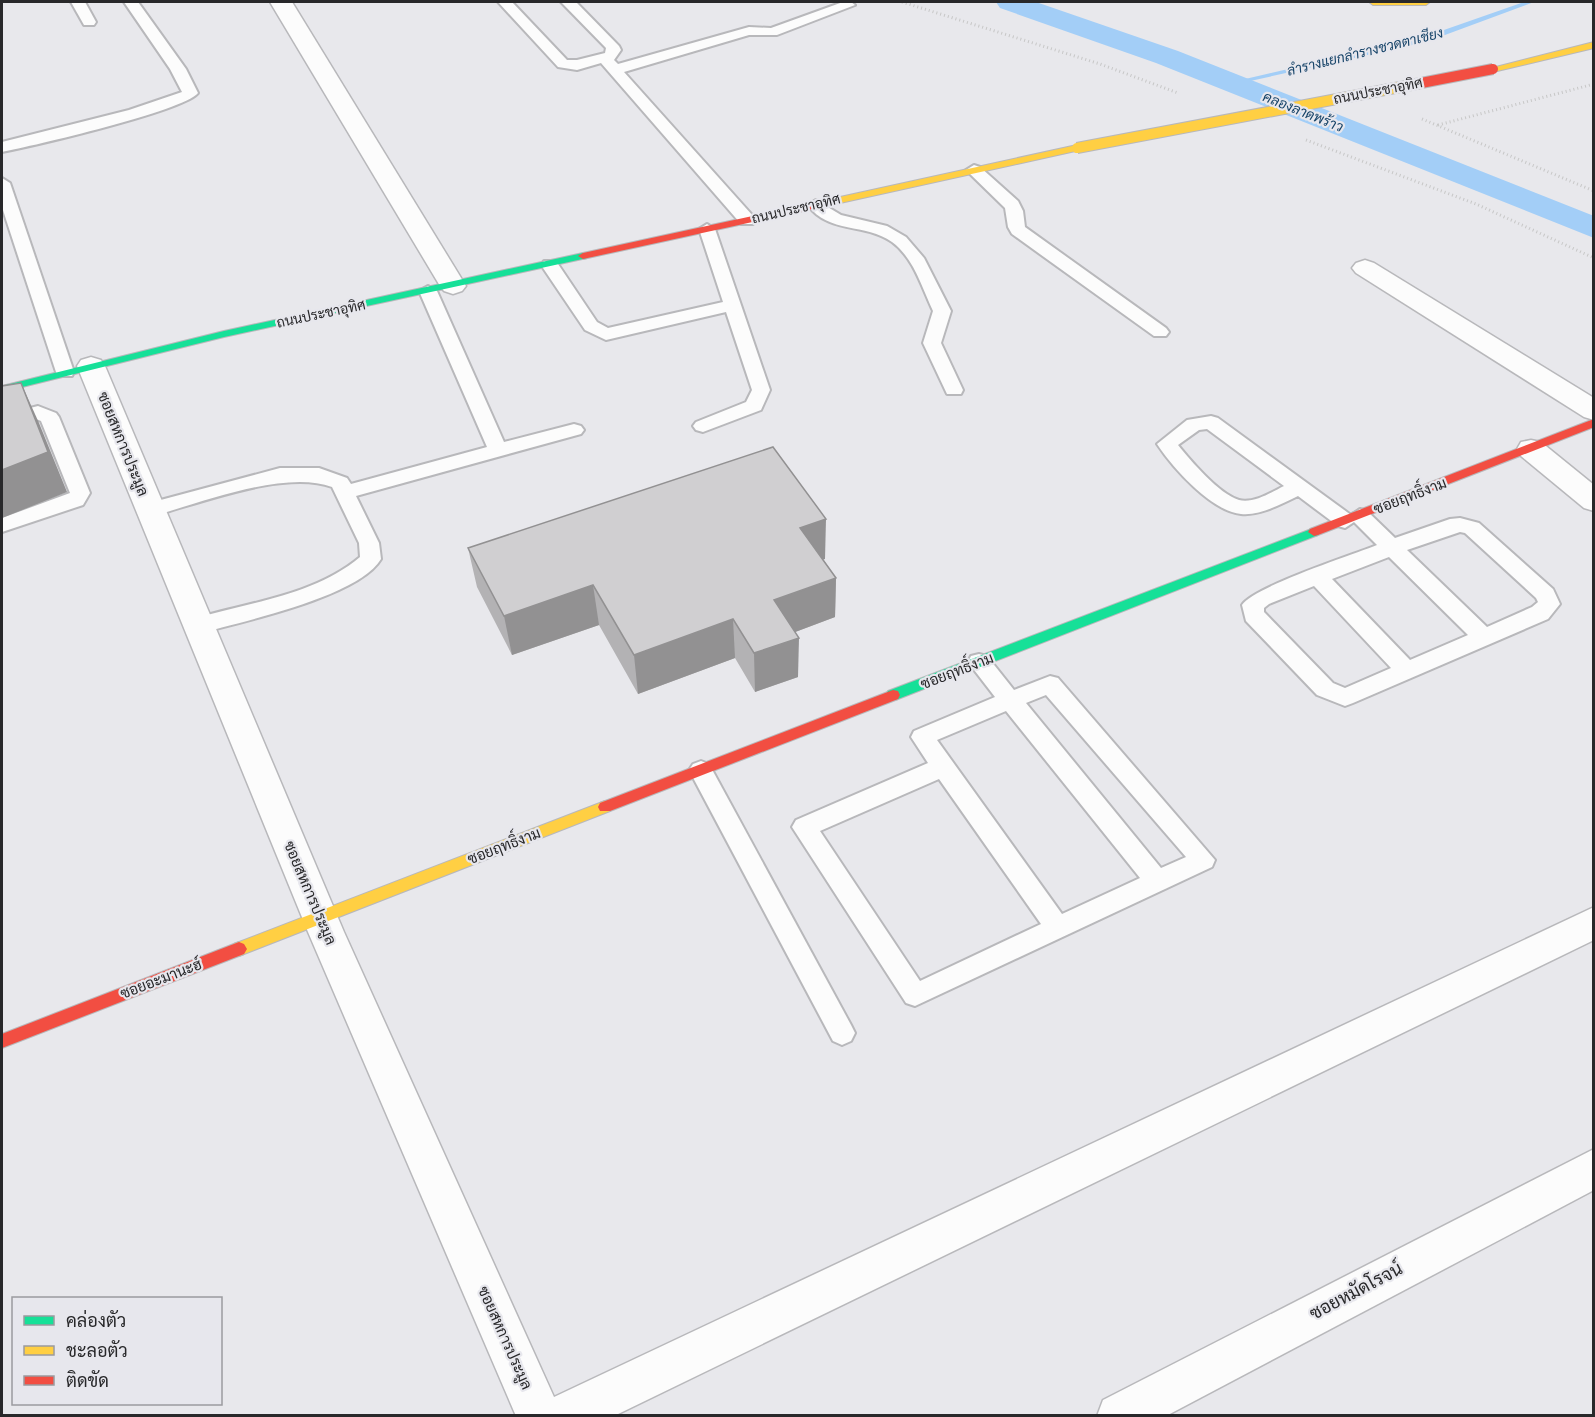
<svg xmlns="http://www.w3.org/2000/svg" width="1595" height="1417" font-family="Signika,Sarabun,sans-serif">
  <rect width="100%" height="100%" fill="#e8e8ec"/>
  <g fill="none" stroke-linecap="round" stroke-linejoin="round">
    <polygon fill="#a3cef7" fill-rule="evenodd" points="1524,2 1534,2 1426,42 1232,85 1228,83 1421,38"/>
    <polygon fill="#a3cef7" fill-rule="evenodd" points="996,2 1036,2 1178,51 1594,216 1594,238 1156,63 1000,8"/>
    <g stroke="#b8b8bb" stroke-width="4">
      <g id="lane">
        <polygon points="71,2 85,2 96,22 94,25 84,25"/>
        <path d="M124,2H138L186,69L198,93C184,111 32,146 2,152V142L129,110L182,92L170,69Z"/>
        <polygon points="498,2 512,2 567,60 577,60 605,53 606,48 561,2 576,2 619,46 621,50 614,60 618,64 749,27 771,28 843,2 851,2 855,5 777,35 749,35 624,72 753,216 755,220 753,224 741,224 601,63 577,70 558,67"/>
        <polygon points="974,165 980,167 1018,201 1023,211 1025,227 1166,328 1169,332 1166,336 1154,336 1012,234 1008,227 1005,208 966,170"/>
        <polygon points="2,178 10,183 74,372 72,376 58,376 56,372 2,207"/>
        <path d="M816,200L841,215L887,226L906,237L924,258L951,311L941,343L963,390L961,394H947L923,343L933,311C922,288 914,258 892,242C866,223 828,234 808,205Z"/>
        <polygon points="707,224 715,229 770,390 761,410 703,432 696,430 693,426 696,422 746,402 752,390 726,312 606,340 585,330 541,265 544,261 556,261 597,322 608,328 723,302 699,229"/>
        <path d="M428,286L437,291L504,442L574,424L581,426L584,430L581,434L356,496L379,543L381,559C359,597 240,622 197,634L189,632L186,626L189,620C245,603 314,596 360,557L359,543L332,487C284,469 199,504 149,517L142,515L139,510L142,505L280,468H319L347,478L351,484L487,447L419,291Z"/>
        <polygon points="38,406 56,413 59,417 90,493 83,505 2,532 2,518 70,493 41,421 36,419 2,427 2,415"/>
        <path d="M1211,416L1218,418L1351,515L1360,509L1367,511L1395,538L1450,519L1460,518L1479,523L1553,589L1560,604L1548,619L1353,703L1345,706L1317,695L1246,621L1242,605C1253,587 1352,555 1377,545L1354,522L1345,528L1338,526L1298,496C1281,504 1260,516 1241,514C1211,511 1173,468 1157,444L1187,420ZM1207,429L1284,486C1272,492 1253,504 1239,500C1219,494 1191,461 1178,445L1199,430ZM1460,532L1465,533L1536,598L1538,602L1532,607L1487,627L1407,550ZM1389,557L1468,635L1410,660L1332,579ZM1314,586L1391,668L1345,688L1333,683L1264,612V608L1269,604Z"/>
        <path d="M979,654L987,656L1014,690L1050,676L1058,678L1215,860L1212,867L915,1006L906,1003L792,827L796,820L928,763L911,737L914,731L995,697L968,662L971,656ZM1046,695L1186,857L1161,868L1026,703ZM1006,711L1140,878L1062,914L937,740ZM939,779L1041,924L920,981L820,831Z"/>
        <polygon points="701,761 709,764 851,1025 855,1033 851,1041 842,1045 833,1041 689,770 693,764"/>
      </g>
    </g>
    <g stroke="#b8b8bb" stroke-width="3">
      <g id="street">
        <polygon points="270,2 292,2 466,286 462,291 453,294 444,291 440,286"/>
        <polygon points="1365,260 1374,263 1594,398 1594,420 1584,417 1356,273 1352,268 1356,263"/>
        <polygon points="91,357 101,360 105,366 344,932 554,1397 1594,907 1594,940 614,1416 516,1416 308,932 77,366 81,360"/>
        <polygon points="1531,440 1541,442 1594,485 1594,511 1584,508 1521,456 1517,449 1521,442"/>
        <polygon points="1594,1149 1594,1190 1166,1416 1097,1416 1103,1400"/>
      </g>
    </g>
    <g stroke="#b8b8bb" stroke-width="2">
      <g id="fast">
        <polygon points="583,253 587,254 587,258 224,337 2,392 2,386 224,331"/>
        <polygon points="1314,528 1320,532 1318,535 898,699 893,700 886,695 888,691"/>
      </g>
    </g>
    <g stroke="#b8b8bb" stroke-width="2">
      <g id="slow">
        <polygon points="1369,2 1430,2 1426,5 1373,5"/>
        <polygon points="1594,42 1594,48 1493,72 1488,69"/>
        <polygon points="1077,145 1080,146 1080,150 831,205 826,202 831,199"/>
        <polygon points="605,801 610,803 612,807 610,811 244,954 239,956 234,954 231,949 234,944"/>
      </g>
    </g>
    <g stroke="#b8b8bb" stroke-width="2">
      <g id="jam">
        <polygon points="831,199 836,202 835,204 583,259 578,256 583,253"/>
        <polygon points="1594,419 1594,427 1318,535 1314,536 1308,532 1310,529"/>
        <polygon points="893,690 898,691 900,695 898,699 610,811 600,811 598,807 600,803"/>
        <polygon points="239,942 244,944 247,949 244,954 2,1048 2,1034"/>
      </g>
    </g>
    <g stroke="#c7c7c7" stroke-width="3" stroke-dasharray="1 3" stroke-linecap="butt">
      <polyline points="902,2 1100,64 1178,93"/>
      <polyline points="1422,119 1594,191"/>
      <polyline points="1438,125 1594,84"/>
      <polyline points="1306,140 1476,204 1594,258"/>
    </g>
    <use href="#lane" fill="#fcfcfc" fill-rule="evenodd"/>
    <use href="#street" fill="#fcfcfc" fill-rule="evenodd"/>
    <use href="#fast" fill="#16e098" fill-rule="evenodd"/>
    <use href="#slow" fill="#ffcf43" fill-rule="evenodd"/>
    <use href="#jam" fill="#f24e42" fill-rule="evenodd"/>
    <g stroke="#b8b8bb" stroke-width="12" stroke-linecap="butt">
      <polyline id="slow-bridge" points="1077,148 1411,85"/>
    </g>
    <g stroke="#b8b8bb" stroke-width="12" stroke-linecap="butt">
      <polyline id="jam-bridge" points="1411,85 1493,69"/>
    </g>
    <use href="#slow-bridge" stroke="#ffcf43" stroke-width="10"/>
    <use href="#jam-bridge" stroke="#f24e42" stroke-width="10"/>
  </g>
  <polygon fill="#b3b2b4" points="468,548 825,559 823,559 836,578 835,617 795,632 798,677 755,692 735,658 638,694 599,625 512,655 477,587"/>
  <g fill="#929192">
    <polygon points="21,383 39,423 67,492 2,518 2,470"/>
    <polygon points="826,519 825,559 800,567 800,528"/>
    <polygon points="836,578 835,617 774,640 774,600"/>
    <polygon points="593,585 599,625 512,655 504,616"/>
    <polygon points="733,619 735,658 638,694 634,655"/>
    <polygon points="799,638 798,677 755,692 754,653"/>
  </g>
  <g fill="#d0cfd1" stroke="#929192" stroke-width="1.5">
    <polygon points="21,383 48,452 2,470 2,386"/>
    <polygon points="773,447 826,519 800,528 836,578 774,600 799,638 754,653 733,619 634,655 593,585 504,616 468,548"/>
  </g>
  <g text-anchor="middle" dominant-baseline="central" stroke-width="4.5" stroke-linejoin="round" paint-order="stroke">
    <g font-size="14" font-style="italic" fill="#164368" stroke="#e7e7ed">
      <text transform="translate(1365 52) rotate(-14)">ลำรางแยกลำรางชวดตาเชียง</text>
      <text transform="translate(1303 112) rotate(22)">คลองลาดพร้าว</text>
    </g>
    <g font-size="14" fill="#28282a" stroke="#e7e7ed">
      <text transform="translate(1378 91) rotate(-11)">ถนนประชาอุทิศ</text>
      <text transform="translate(796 209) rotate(-13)">ถนนประชาอุทิศ</text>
      <text transform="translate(321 314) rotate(-12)">ถนนประชาอุทิศ</text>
    </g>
    <g font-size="15" fill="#28282a" stroke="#e7e7ed">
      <text transform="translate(123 444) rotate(68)">ซอยสหการประมูล</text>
      <text transform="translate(1410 496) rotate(-21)">ซอยฤทธิ์งาม</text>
      <text transform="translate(957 671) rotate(-21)">ซอยฤทธิ์งาม</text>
      <text transform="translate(504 846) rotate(-21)">ซอยฤทธิ์งาม</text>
      <text transform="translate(310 893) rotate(67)">ซอยสหการประมูล</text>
      <text transform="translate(161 979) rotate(-21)">ซอยอะมานะฮ์</text>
      <text transform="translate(505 1338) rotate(66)">ซอยสหการประมูล</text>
    </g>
    <g font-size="18" fill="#28282a" stroke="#e7e7ed">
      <text transform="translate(1356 1291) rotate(-28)">ซอยหมัดโรจน์</text>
    </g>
  </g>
  <rect width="1595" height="1417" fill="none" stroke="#28282a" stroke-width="6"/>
  <rect x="12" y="1297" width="210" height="108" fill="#e7e7ed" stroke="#9b9b9f" stroke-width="1.5"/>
  <rect x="24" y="1316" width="30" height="9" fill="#16e098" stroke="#9b9b9f" stroke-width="1.5"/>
  <text x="66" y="1327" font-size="18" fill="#28282a">คล่องตัว</text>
  <rect x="24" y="1346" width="30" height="9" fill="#ffcf43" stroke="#9b9b9f" stroke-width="1.5"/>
  <text x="66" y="1357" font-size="18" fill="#28282a">ชะลอตัว</text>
  <rect x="24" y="1376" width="30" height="9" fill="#f24e42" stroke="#9b9b9f" stroke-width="1.5"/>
  <text x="66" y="1387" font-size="18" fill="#28282a">ติดขัด</text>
</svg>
